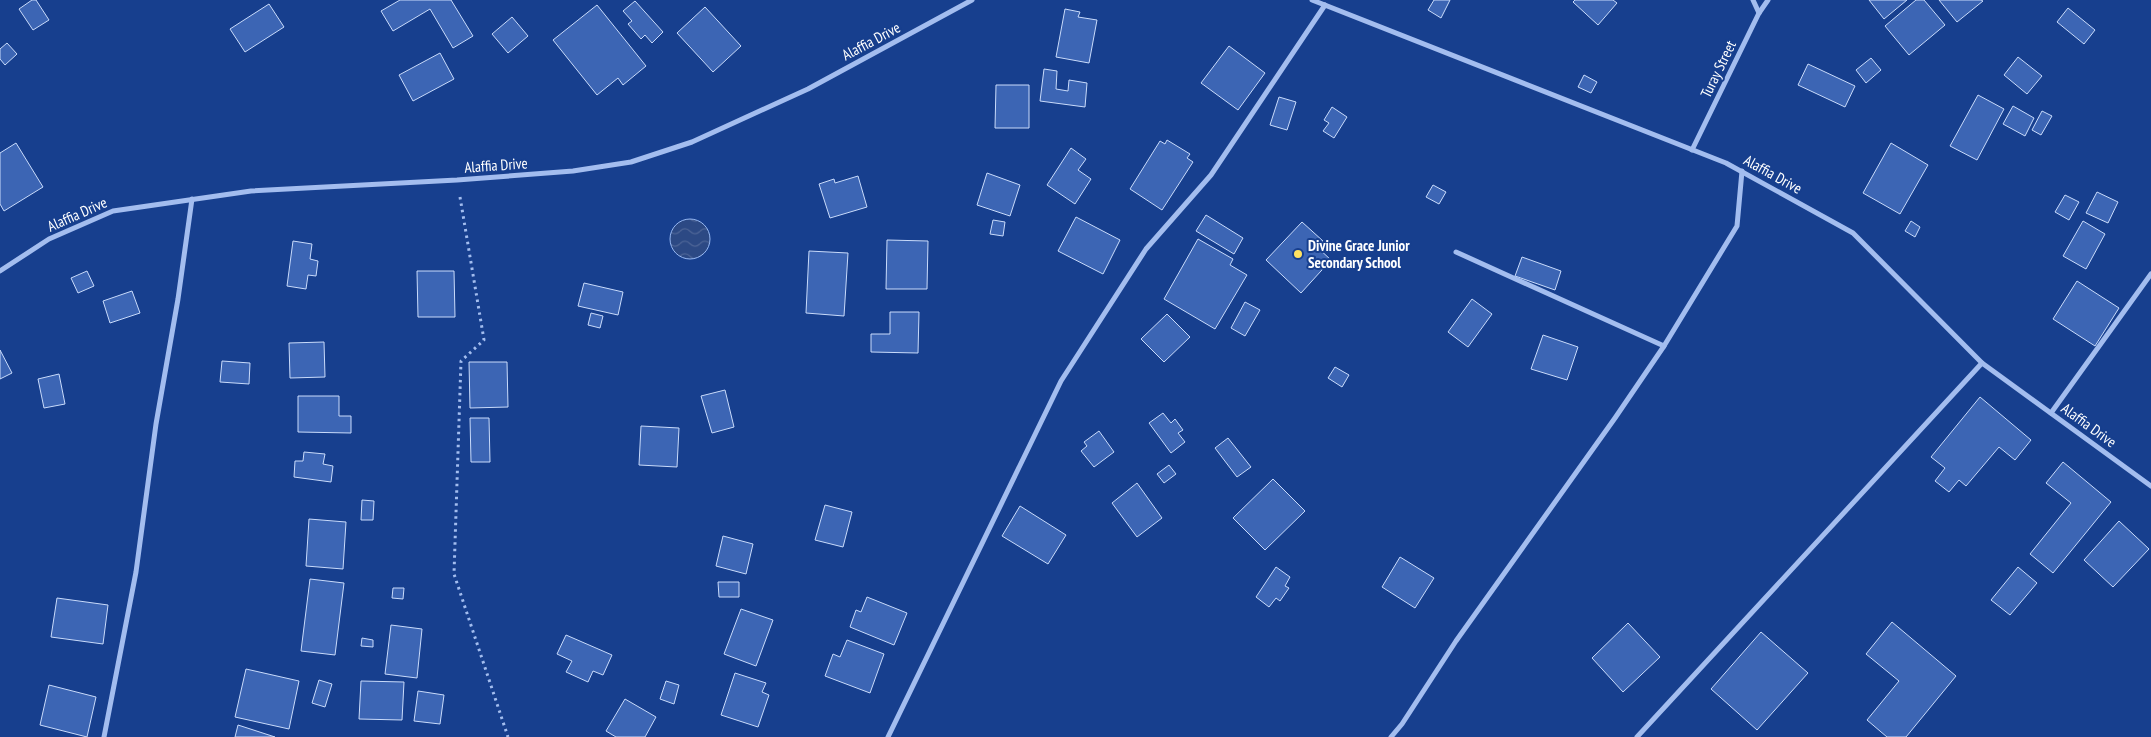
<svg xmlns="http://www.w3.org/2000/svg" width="2151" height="737" font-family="'PT Sans Narrow',sans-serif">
  <defs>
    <pattern id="water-waves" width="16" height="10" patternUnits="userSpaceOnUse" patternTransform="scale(1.25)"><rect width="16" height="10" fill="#2c4984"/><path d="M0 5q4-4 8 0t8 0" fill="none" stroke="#4c6496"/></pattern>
  </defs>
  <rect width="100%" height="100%" fill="#173f8e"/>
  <circle fill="url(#water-waves)" stroke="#95b7f2" cx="690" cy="239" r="20"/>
  <g fill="#3c65b4" stroke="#c9dbfb">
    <polygon points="32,0 36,0 49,20 33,30 19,9"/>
    <polygon points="400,0 451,0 473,36 453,48 430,9 393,31 381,11"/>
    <polygon points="1434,0 1450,0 1441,18 1428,10"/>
    <polygon points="1575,0 1613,0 1617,3 1598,25 1573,2"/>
    <polygon points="1869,0 1907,0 1884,19"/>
    <polygon points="1916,0 1924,0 1945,25 1909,55 1885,26"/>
    <polygon points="1939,0 1981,0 1983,1 1957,22"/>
    <polygon points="635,1 663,32 652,43 645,35 641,39 628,24 632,21 623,11"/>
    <polygon points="269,4 284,27 245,52 230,29"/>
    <polygon points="597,5 646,66 623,85 618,78 597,95 553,40"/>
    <polygon points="705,7 741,46 713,72 677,33"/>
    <polygon points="2068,8 2095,30 2084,44 2057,22"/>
    <polygon points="1065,9 1080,12 1078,17 1097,20 1089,63 1056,57"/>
    <polygon points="512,17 528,36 508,53 492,34"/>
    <polygon points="7,43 17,54 5,65 0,59 0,49"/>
    <polygon points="1229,46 1265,73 1238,110 1201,83"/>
    <polygon points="440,53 454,79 413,101 399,75"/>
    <polygon points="2018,57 2042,76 2027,94 2004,75"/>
    <polygon points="1871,58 1881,70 1866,83 1856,70"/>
    <polygon points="1808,64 1855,86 1845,107 1798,85"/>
    <polygon points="1044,69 1057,71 1056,89 1068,91 1069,80 1087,83 1085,107 1040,101"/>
    <polygon points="1584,75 1597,82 1591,93 1578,87"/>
    <polygon points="996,85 1029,85 1029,128 995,128"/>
    <polygon points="1978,95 2004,109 1977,160 1950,146"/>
    <polygon points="1279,97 1296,102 1287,130 1270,125"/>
    <polygon points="2013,106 2034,118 2025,136 2003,124"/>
    <polygon points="1332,107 1347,117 1334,138 1323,131 1329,123 1324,120"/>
    <polygon points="2042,111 2052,116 2041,135 2032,130"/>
    <polygon points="1167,140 1190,154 1187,158 1193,162 1162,210 1130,189 1160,141 1165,144"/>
    <polygon points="16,143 43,187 4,211 0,204 0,153"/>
    <polygon points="1891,143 1928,165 1900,214 1863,193"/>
    <polygon points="1071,148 1086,159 1078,170 1091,179 1075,204 1047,185"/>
    <polygon points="987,173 1020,185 1010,216 977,205"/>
    <polygon points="858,176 867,207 830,218 819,184 834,179 835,183"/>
    <polygon points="1433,185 1446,192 1439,204 1426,197"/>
    <polygon points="2097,192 2118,202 2108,223 2086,213"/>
    <polygon points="2065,195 2079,202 2069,220 2055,212"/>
    <polygon points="1206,215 1243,238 1234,254 1196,231"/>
    <polygon points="1076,217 1120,240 1103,274 1058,251"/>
    <polygon points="993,220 1005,222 1003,236 990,234"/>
    <polygon points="1911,221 1920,227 1915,237 1905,231"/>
    <polygon points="2083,221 2105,234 2086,269 2063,256"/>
    <polygon points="1302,222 1323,241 1317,247 1331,260 1301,293 1266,260"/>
    <polygon points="1198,239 1233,259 1230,265 1247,275 1215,329 1164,299"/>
    <polygon points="887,240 928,241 927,289 886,289"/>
    <polygon points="293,241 312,244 310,259 318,261 316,276 308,275 306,289 287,286"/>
    <polygon points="809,251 848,253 844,316 806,313"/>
    <polygon points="1522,257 1561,271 1555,290 1515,276"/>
    <polygon points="87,271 94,286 78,293 71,278"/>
    <polygon points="417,271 454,271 455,317 418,317"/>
    <polygon points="2077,281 2119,308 2095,346 2053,319"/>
    <polygon points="584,283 623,292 618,315 578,306"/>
    <polygon points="132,291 140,313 110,323 103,301"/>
    <polygon points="1472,299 1492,314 1468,347 1448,332"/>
    <polygon points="1245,302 1260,310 1245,336 1231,328"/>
    <polygon points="890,312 919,312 918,353 871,352 871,334 890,334"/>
    <polygon points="591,313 603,316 600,328 588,325"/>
    <polygon points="1167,314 1190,337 1164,362 1141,339"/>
    <polygon points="1543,335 1578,347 1567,380 1531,369"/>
    <polygon points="324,342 325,377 290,378 289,343"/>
    <polygon points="0,350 12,373 0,379"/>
    <polygon points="222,361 250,363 249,384 220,382"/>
    <polygon points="469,362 507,362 508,407 470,408"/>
    <polygon points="1335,367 1349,375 1342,387 1328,378"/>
    <polygon points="59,374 65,404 44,408 38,379"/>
    <polygon points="725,390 734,427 712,433 701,396"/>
    <polygon points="298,396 339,396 339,416 351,416 351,433 298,432"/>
    <polygon points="1980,397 2031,440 2015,460 1999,447 1966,486 1959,480 1949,492 1935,481 1945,468 1931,457"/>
    <polygon points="1163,413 1171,423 1175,419 1183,430 1178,433 1185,442 1171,453 1149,423"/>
    <polygon points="470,418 489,418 490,462 471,462"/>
    <polygon points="641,426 679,428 677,467 639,465"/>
    <polygon points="1099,431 1114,452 1094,467 1081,451 1087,446 1084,442"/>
    <polygon points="1228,438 1251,467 1237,477 1215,448"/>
    <polygon points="304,452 325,454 323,464 333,466 331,482 294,477 295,461 303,461"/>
    <polygon points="2063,462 2111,502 2053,573 2030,554 2071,503 2046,483"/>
    <polygon points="1169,465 1176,474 1164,483 1157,474"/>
    <polygon points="1273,479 1305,511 1265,550 1233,518"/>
    <polygon points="1137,483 1162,518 1137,537 1112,503"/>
    <polygon points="362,500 374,501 373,520 361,520"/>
    <polygon points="825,505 852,512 843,547 815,540"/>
    <polygon points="1020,506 1066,535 1048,564 1002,536"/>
    <polygon points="309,519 346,522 343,569 306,566"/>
    <polygon points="2119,521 2149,549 2113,587 2084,560"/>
    <polygon points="723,536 753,544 746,574 716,566"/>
    <polygon points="1400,557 1434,578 1415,608 1382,587"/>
    <polygon points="1276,567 1290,577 1285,586 1289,588 1280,601 1276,598 1269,607 1256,597"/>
    <polygon points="2018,567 2037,583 2010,615 1991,600"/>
    <polygon points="310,579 344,583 335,655 301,651"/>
    <polygon points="718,582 739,582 739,597 719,597"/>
    <polygon points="393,588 404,588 403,599 392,598"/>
    <polygon points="867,597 907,613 894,645 850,627 856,610 861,612"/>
    <polygon points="57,598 108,605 103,644 51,637"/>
    <polygon points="741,609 773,620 756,666 724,654"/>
    <polygon points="1892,622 1956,676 1906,737 1887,737 1867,720 1899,681 1866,654"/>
    <polygon points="1628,623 1660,657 1623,692 1592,658"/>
    <polygon points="391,625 422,629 417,678 385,674"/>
    <polygon points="1761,632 1808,673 1757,730 1711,689"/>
    <polygon points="566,635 612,655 603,675 593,671 588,682 566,672 572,661 557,654"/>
    <polygon points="362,638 373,640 373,647 361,646"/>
    <polygon points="847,640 884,654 870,693 825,676 833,654 840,657"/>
    <polygon points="246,669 299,681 289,729 235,717"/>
    <polygon points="735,673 766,683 762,692 769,695 758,727 721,715"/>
    <polygon points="319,680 332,684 325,707 312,703"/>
    <polygon points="361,681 404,682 402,720 359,719"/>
    <polygon points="666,681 679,685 674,704 660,699"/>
    <polygon points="49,685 96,697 87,737 40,725"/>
    <polygon points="418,691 444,695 440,724 414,721"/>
    <polygon points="625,699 656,717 645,737 616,737 606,731"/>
    <polygon points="238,725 275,737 235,737"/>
  </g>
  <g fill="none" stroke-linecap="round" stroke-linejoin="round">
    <polyline stroke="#a3bdef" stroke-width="3" stroke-dasharray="2.5 4" stroke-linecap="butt" points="460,197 484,340 461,361 454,574 508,737"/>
    <g stroke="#a3bdef" stroke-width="5">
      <polyline points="1312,0 1726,163 1853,233 1982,363 2151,486"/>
      <polyline points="1753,0 1759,13"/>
      <polyline points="1692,150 1759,13 1768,0"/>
      <polyline points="1456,252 1664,346"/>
      <polyline points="0,271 49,239 113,211 251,191 457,180 573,171 631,162 692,142 808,89 972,0"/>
      <polyline points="2051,413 2151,274"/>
      <polyline points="104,737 136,572 156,424 178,299 192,199"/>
      <polyline points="888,737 1061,381 1146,249 1211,175 1325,5"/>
      <polyline points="1391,737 1402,724 1456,641 1615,418 1664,346 1737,226 1742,171"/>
      <polyline points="1637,737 1982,363"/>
    </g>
  </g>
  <circle fill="#ffe261" stroke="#173f8e" stroke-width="2" cx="1298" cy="254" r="5"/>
  <g text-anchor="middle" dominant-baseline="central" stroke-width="4" stroke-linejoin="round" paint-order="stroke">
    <g font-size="15" fill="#fff" stroke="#173f8e">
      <text transform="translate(871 41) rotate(-28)">Alaffia Drive</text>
      <text transform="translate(1718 69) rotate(-64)">Turay Street</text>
      <text transform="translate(496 165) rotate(-4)">Alaffia Drive</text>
      <text transform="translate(1773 174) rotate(29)">Alaffia Drive</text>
      <text transform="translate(77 214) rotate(-24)">Alaffia Drive</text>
      <text transform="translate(2089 425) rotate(36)">Alaffia Drive</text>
    </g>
    <g font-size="15" font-weight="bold" fill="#fff" stroke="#173f8e" text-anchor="start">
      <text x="1308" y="245">Divine Grace Junior<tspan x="1308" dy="17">Secondary School</tspan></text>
    </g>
  </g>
</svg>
